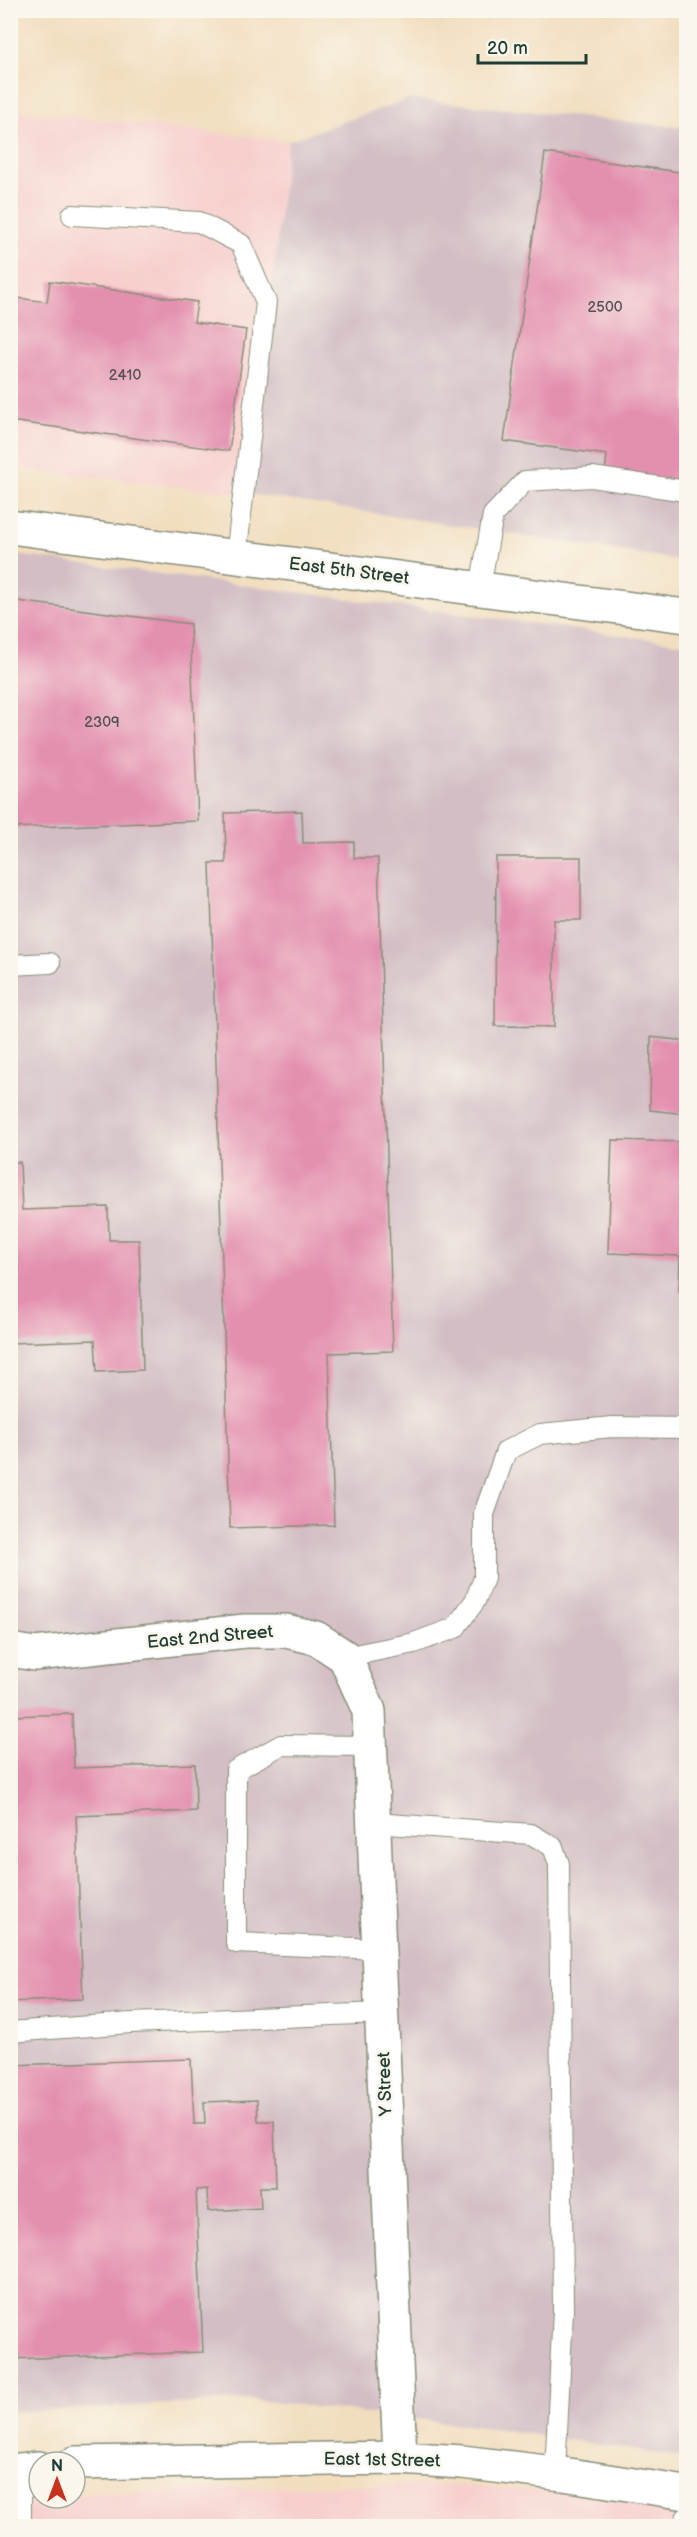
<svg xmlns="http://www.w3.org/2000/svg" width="697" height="2537" font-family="'Balsamiq Sans',sans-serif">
  <rect width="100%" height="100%" fill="#fbf7ec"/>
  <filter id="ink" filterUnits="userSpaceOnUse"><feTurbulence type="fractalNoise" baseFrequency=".0167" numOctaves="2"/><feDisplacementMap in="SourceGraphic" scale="12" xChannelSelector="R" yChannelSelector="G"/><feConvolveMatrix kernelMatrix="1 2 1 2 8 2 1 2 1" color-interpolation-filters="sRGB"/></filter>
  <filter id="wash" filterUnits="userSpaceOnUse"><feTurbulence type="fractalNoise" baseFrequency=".008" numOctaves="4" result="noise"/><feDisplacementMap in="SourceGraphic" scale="24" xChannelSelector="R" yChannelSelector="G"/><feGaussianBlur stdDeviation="1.35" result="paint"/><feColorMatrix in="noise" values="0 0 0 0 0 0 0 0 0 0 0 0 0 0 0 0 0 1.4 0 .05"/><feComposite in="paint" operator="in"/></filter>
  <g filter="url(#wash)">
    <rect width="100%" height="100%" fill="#f2debf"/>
    <g fill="#f7d0ce">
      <polygon points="11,110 288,141 249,494 11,468"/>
      <polygon points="349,2485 460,2485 568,2493 686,2511 686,2526 11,2526 10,2496 75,2498 75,2494"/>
    </g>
    <g fill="#d2bec4">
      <polygon points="409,99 686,128 686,561 249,494 288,141"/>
      <polygon points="10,554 686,644 686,2458 491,2428 255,2400 11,2412"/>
    </g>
    <g id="blocks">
      <g fill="#e38faf">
        <polygon points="545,153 686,173 686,483 605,472 607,455 504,441"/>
        <polygon points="50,281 197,302 194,322 246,330 229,451 10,421 10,297 47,302"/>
        <polygon points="10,600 190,624 198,821 10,828"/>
        <polygon points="302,811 303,843 354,842 354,858 378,858 393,1351 329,1353 334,1525 230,1528 210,863 226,863 225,813"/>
        <polygon points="496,857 581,857 581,920 554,920 554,1027 495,1026"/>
        <polygon points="651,1037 686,1041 686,1114 650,1110"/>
        <polygon points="612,1140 686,1142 686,1292 679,1292 680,1256 608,1253"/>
        <polygon points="10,1162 20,1162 22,1210 108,1207 109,1240 139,1240 143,1370 97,1372 95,1340 10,1343"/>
        <polygon points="72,1714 74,1768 195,1764 196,1811 76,1816 83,1999 10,2002 10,1716"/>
        <polygon points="191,2059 194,2124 205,2124 204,2102 257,2100 258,2121 274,2121 276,2187 260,2187 261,2208 208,2211 207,2189 196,2190 203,2352 10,2359 10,2065"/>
      </g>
    </g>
  </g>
  <g filter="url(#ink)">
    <use href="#blocks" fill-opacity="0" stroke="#888e7a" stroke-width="1.5"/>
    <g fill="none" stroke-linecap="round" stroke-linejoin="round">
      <g stroke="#888e7a" stroke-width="22">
        <g id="service">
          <polyline points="72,215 199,222 241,244 266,302 236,557"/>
          <polyline points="480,587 493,515 525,481 592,477 686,491"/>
          <polyline points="10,965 50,963"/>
          <polyline points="345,1657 414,1643 455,1628 475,1601 484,1578 484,1514 506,1451 540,1434 612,1427 686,1428"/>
          <polyline points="370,1746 281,1745 236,1770 236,1943 379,1949"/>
          <polyline points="374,1823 531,1834 553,1847 559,1864 563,2310 555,2473"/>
          <polyline points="10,2032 131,2023 382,2013"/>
          <polyline points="21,2470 21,2526"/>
          <polyline points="685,2526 686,2518"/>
        </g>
      </g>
      <g stroke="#888e7a" stroke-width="36">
        <g id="minor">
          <polyline points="10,1650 35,1654 245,1631 286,1631 316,1638 345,1657 369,1711 400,2458"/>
          <polyline points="75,2463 400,2458 462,2462 563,2474 686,2493"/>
          <polyline points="10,2471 39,2468"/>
        </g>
      </g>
      <g stroke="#888e7a" stroke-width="36">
        <polyline id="tertiary" points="10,527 686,616"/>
      </g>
      <use href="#service" stroke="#fff" stroke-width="20"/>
      <use href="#minor" stroke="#fff" stroke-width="33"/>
      <use href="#tertiary" stroke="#fff" stroke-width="33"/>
    </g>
  </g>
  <g text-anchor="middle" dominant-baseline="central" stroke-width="5" stroke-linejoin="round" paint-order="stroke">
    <g font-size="15" fill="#505253">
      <text x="605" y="307">2500</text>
      <text x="125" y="375">2410</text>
      <text x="102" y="722">2309</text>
    </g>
    <g font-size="18" fill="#1f3d34" stroke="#fbf7ec">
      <text transform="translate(349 571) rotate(7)">East 5th Street</text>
      <text transform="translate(210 1637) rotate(-5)">East 2nd Street</text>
      <text transform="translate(385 2084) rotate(-92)">Y Street</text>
      <text transform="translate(382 2460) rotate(1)">East 1st Street</text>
    </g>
  </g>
  <rect width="697" height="2537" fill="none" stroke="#fbf7ec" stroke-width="36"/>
  <g transform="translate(57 2480)"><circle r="28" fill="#fbf7ec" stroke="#a3ada2" stroke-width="1.5"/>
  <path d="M0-4.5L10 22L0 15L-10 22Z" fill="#c8321e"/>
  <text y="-9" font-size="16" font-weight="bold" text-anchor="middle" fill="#1f3d34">N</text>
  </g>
  <path d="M478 54v9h108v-9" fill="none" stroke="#1f3d34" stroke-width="3"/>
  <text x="487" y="54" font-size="18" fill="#1f3d34" stroke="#fbf7ec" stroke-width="4.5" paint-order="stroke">20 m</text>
</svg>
